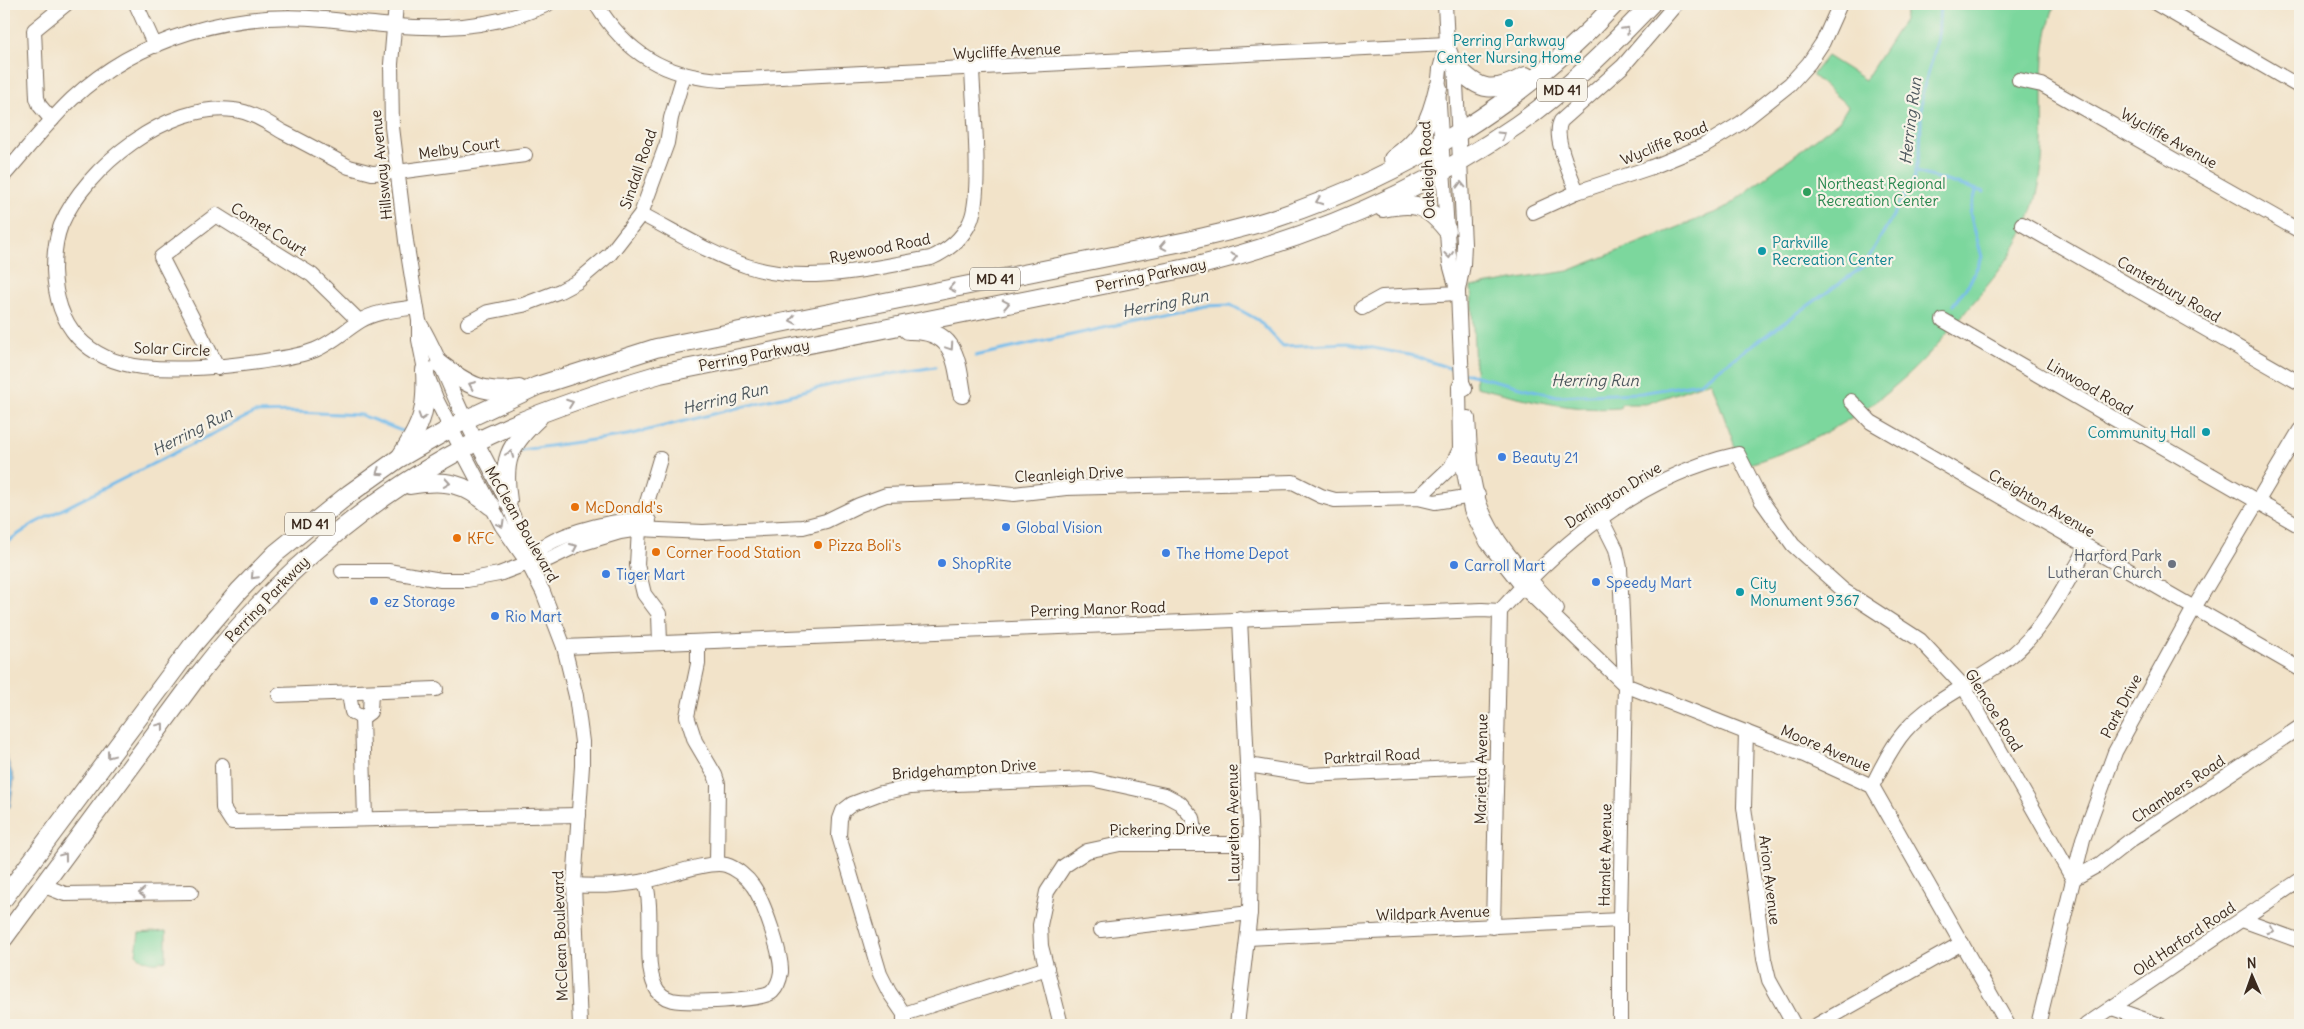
<svg xmlns="http://www.w3.org/2000/svg" width="2304" height="1029" font-family="Delius,sans-serif">
  <rect width="100%" height="100%" fill="#f7f3e8"/>
  <filter id="ink" filterUnits="userSpaceOnUse"><feTurbulence type="fractalNoise" baseFrequency=".02" numOctaves="2"/><feDisplacementMap in="SourceGraphic" scale="10" xChannelSelector="R" yChannelSelector="G"/><feConvolveMatrix kernelMatrix="1 2 1 2 8 2 1 2 1" color-interpolation-filters="sRGB"/></filter>
  <filter id="wash" filterUnits="userSpaceOnUse"><feTurbulence type="fractalNoise" baseFrequency=".0096" numOctaves="4" result="noise"/><feDisplacementMap in="SourceGraphic" scale="20" xChannelSelector="R" yChannelSelector="G"/><feGaussianBlur stdDeviation="1.12" result="paint"/><feColorMatrix in="noise" values="0 0 0 0 0 0 0 0 0 0 0 0 0 0 0 0 0 1.4 0 .05"/><feComposite in="paint" operator="in"/></filter>
  <g filter="url(#wash)">
    <rect width="100%" height="100%" fill="#f2e3c9"/>
    <g fill="#7cd79d" stroke="#5c805e">
      <path d="M1908,4H2055C2034,61 2049,121 2040,180C2031,232 2006,264 1972,304C1948,333 1924,362 1895,386C1853,422 1794,452 1742,466L1711,381L1646,404H1621L1620,408C1571,412 1523,398 1476,387L1471,287L1568,271L1724,209L1839,121L1848,106L1812,75L1827,56L1865,80L1904,20Z"/>
      <path d="M166,931V960C154,964 147,963 136,954L139,933Z"/>
    </g>
    <polygon fill="#72bbeb" stroke="#567284" points="4,749 14,779 10,807 4,809 7,797 4,772"/>
    <g fill="none" stroke-linecap="round" stroke-linejoin="round">
      <g stroke="#72bbeb" stroke-width="3">
        <polyline points="1916,172 1984,192"/>
        <polyline points="1953,305 1970,282 1982,257 1970,213 1976,191"/>
        <polyline points="975,356 1205,306 1231,305 1258,320 1283,346 1348,343 1414,356 1458,371"/>
        <polyline points="1464,373 1557,396 1641,393 1699,383 1864,266 1914,179 1920,150 1922,94 1938,39 1940,4"/>
        <polyline points="521,450 628,435 847,381 935,367"/>
        <polyline points="4,544 35,523 254,413 296,412 361,415 407,433"/>
      </g>
    </g>
  </g>
  <g filter="url(#ink)">
    <g fill="none" stroke-linecap="round" stroke-linejoin="round">
      <g stroke="#7b6b5a" stroke-width="16">
        <g id="minor">
          <polyline points="136,4 155,46"/>
          <polyline points="396,4 391,64 392,127 406,241 419,321 419,340 425,370 437,401 462,450 502,526 528,563 543,592 564,647 576,696 582,742 582,766 574,885 580,1025"/>
          <path d="M596,4C626,53 665,77 723,80L1447,44"/>
          <polyline points="1445,4 1447,44 1455,65 1460,161 1464,244 1463,265 1458,290"/>
          <polyline points="2157,4 2300,87"/>
          <polyline points="1447,44 1440,69 1438,88 1448,247 1450,264 1458,293 1462,382 1465,389"/>
          <polyline points="2019,80 2042,85 2300,231"/>
          <polyline points="52,120 40,106 37,98 34,30 66,4"/>
          <path d="M4,175C26,150 47,123 72,99C139,37 234,10 324,19C403,27 473,38 548,4"/>
          <path d="M1577,192C1571,175 1552,137 1561,121L1623,66L1676,4"/>
          <polyline points="1533,212 1577,192 1652,167 1703,146 1741,123 1790,84 1809,63 1823,42 1840,4"/>
          <path d="M641,214C676,232 710,254 747,266C807,286 871,268 931,258C949,250 962,239 970,222C983,196 973,102 972,69"/>
          <polyline points="2022,224 2300,383"/>
          <path d="M416,307C398,310 376,311 360,321C344,331 332,343 315,350C297,357 277,359 258,362C220,367 181,371 142,367C86,360 56,327 54,270C54,255 55,240 61,225C85,168 169,101 234,110C252,112 268,123 283,132C305,143 327,155 349,167L372,173L397,172L525,155"/>
          <polyline points="1362,308 1382,297 1458,293"/>
          <polyline points="1943,320 2300,526"/>
          <path d="M419,322C437,351 448,384 463,415C486,463 515,507 527,558"/>
          <polyline points="468,323 488,312 523,305 560,291 577,282 610,254 641,214 667,143 671,118 684,75"/>
          <polyline points="218,368 161,257 216,215 312,275 359,321"/>
          <polyline points="1462,382 1459,387 1460,449 1471,510 1487,542 1522,586 1625,685 1804,755 1872,786 2008,1025"/>
          <polyline points="1851,401 1871,422 2300,669"/>
          <path d="M1468,418C1470,447 1470,478 1480,505C1495,546 1529,578 1557,609"/>
          <polyline points="660,459 639,529 637,565 644,594 659,614 660,643"/>
          <polyline points="1418,498 1451,467 1460,449"/>
          <polyline points="1601,519 1616,549 1620,568 1625,685 1620,920 1620,1025"/>
          <path d="M528,563C533,557 538,549 544,546C569,531 621,517 649,521"/>
          <polyline points="342,571 388,571 441,580 467,580 499,574 528,563 549,559 580,544 620,532 639,529 703,532 803,527 826,521 859,505 886,495 985,491 1014,494 1066,488 1293,482 1321,496 1335,500 1418,498 1435,502 1478,495"/>
          <path d="M1500,611C1563,540 1643,475 1738,454L1761,500L1793,545L1843,590L1920,640L1964,687L2073,879L2100,864L2132,839L2300,727"/>
          <polyline points="698,642 698,664 687,716 695,741 715,775 718,784 717,863"/>
          <polyline points="564,647 1482,610 1500,611"/>
          <polyline points="349,693 352,712 362,718"/>
          <polyline points="279,695 436,689"/>
          <polyline points="1746,732 1744,807 1764,959 1769,980 1794,1025"/>
          <polyline points="222,765 223,808 232,822 579,815"/>
          <polyline points="1248,765 1309,775 1497,766"/>
          <path d="M1872,786C1882,767 1891,747 1905,731C1933,698 1978,682 2011,656C2045,628 2065,585 2087,548"/>
          <polyline points="365,819 362,718 370,712 371,692"/>
          <polyline points="42,885 65,894 191,892"/>
          <path d="M574,885C597,887 623,885 646,881C665,877 709,860 726,865C736,868 747,877 753,886C763,900 782,954 781,972C780,979 777,987 772,992C763,1001 686,1003 672,1000C664,998 658,993 655,986C643,961 655,912 645,881"/>
          <polyline points="2242,920 2300,941"/>
          <polyline points="1493,927 1500,611"/>
          <polyline points="1101,930 1250,913"/>
          <polyline points="1248,938 1620,920"/>
          <polyline points="2112,1008 2160,1025"/>
          <polyline points="904,1014 1047,968"/>
          <polyline points="904,1025 904,1014 889,992 880,974 839,836 840,819 843,811 852,804 881,793 911,787 955,784 1091,779 1165,795 1180,803 1193,818 1197,844"/>
          <polyline points="1061,1025 1041,946 1040,925 1047,892 1064,866 1087,851 1120,844 1251,844"/>
          <polyline points="1237,1025 1250,913 1251,844 1240,619"/>
          <polyline points="1817,1025 1962,943"/>
          <polyline points="2038,1025 2083,839 2115,752 2194,608 2300,430"/>
          <polyline points="2086,1025 2300,880"/>
        </g>
      </g>
      <g stroke="#7b6b5a" stroke-width="20">
        <g id="major">
          <path d="M1455,65C1480,93 1494,93 1526,76"/>
          <path d="M1393,159C1422,138 1430,123 1438,88"/>
          <path d="M1383,208C1415,201 1426,204 1447,230"/>
          <path d="M908,330C954,329 956,356 962,394"/>
          <path d="M440,364C467,385 485,395 519,389"/>
          <path d="M401,456C423,423 427,409 425,370"/>
          <path d="M410,485C445,479 463,482 491,506"/>
          <path d="M508,501C502,461 508,446 538,418"/>
          <path d="M4,898L192,646L239,591L276,553L349,494L398,459L465,420L537,386L656,348L1192,240C1221,233 1249,227 1276,218C1403,176 1525,102 1615,4"/>
          <path d="M4,938L197,677C280,570 385,481 510,426C559,405 609,389 660,374L1197,266C1311,238 1420,192 1517,125C1566,91 1610,47 1651,4"/>
        </g>
      </g>
      <use href="#minor" stroke="#fff" stroke-width="14"/>
      <use href="#major" stroke="#fff" stroke-width="18"/>
    </g>
    <defs><path id="oneway-chevron" d="M-2-3.5L2.5 0L-2 3.5" fill="none" stroke-width="1.6" stroke-linecap="round" stroke-linejoin="round" transform="scale(1.25)"/></defs>
    <g stroke="#a79f9a">
      <use href="#oneway-chevron" transform="translate(1626 30) rotate(-46)"/>
      <use href="#oneway-chevron" transform="translate(1502 135) rotate(-32)"/>
      <use href="#oneway-chevron" transform="translate(1461 185) rotate(-92)"/>
      <use href="#oneway-chevron" transform="translate(1319 201) rotate(159)"/>
      <use href="#oneway-chevron" transform="translate(1163 246) rotate(169)"/>
      <use href="#oneway-chevron" transform="translate(1449 255) rotate(83)"/>
      <use href="#oneway-chevron" transform="translate(1234 257) rotate(-14)"/>
      <use href="#oneway-chevron" transform="translate(952 288) rotate(169)"/>
      <use href="#oneway-chevron" transform="translate(1006 304) rotate(-11)"/>
      <use href="#oneway-chevron" transform="translate(793 320) rotate(169)"/>
      <use href="#oneway-chevron" transform="translate(950 347) rotate(56)"/>
      <use href="#oneway-chevron" transform="translate(472 385) rotate(-157)"/>
      <use href="#oneway-chevron" transform="translate(570 403) rotate(-20)"/>
      <use href="#oneway-chevron" transform="translate(422 417) rotate(108)"/>
      <use href="#oneway-chevron" transform="translate(510 454) rotate(-69)"/>
      <use href="#oneway-chevron" transform="translate(379 472) rotate(146)"/>
      <use href="#oneway-chevron" transform="translate(447 483) rotate(9)"/>
      <use href="#oneway-chevron" transform="translate(501 524) rotate(60)"/>
      <use href="#oneway-chevron" transform="translate(574 547) rotate(-24)"/>
      <use href="#oneway-chevron" transform="translate(254 576) rotate(134)"/>
      <use href="#oneway-chevron" transform="translate(161 726) rotate(-53)"/>
      <use href="#oneway-chevron" transform="translate(110 755) rotate(127)"/>
      <use href="#oneway-chevron" transform="translate(64 856) rotate(-53)"/>
      <use href="#oneway-chevron" transform="translate(142 893) rotate(179)"/>
      <use href="#oneway-chevron" transform="translate(2271 930) rotate(20)"/>
    </g>
  </g>
  <g fill="#0f9aa8" stroke="#f7f3e8" stroke-width="2">
    <circle cx="1509" cy="23" r="5"/>
    <circle cx="1762" cy="251" r="5"/>
    <circle cx="2206" cy="432" r="5"/>
    <circle cx="1740" cy="592" r="5"/>
  </g>
  <circle fill="#2e9e5b" stroke="#f7f3e8" stroke-width="2" cx="1807" cy="192" r="5"/>
  <g fill="#3f7fe0" stroke="#f7f3e8" stroke-width="2">
    <circle cx="1502" cy="457" r="5"/>
    <circle cx="1006" cy="527" r="5"/>
    <circle cx="1166" cy="553" r="5"/>
    <circle cx="942" cy="563" r="5"/>
    <circle cx="1454" cy="565" r="5"/>
    <circle cx="606" cy="574" r="5"/>
    <circle cx="1596" cy="582" r="5"/>
    <circle cx="374" cy="601" r="5"/>
    <circle cx="495" cy="616" r="5"/>
  </g>
  <g fill="#e8710a" stroke="#f7f3e8" stroke-width="2">
    <circle cx="575" cy="507" r="5"/>
    <circle cx="457" cy="538" r="5"/>
    <circle cx="818" cy="545" r="5"/>
    <circle cx="656" cy="552" r="5"/>
  </g>
  <circle fill="#6b7280" stroke="#f7f3e8" stroke-width="2" cx="2172" cy="564" r="5"/>
  <g text-anchor="middle" dominant-baseline="central" stroke-width="4.5" stroke-linejoin="round" paint-order="stroke">
    <g fill="#f7f3e8" stroke="#73665b" stroke-width="1">
      <rect x="1537" y="78.5" width="50" height="23" rx="4"/>
      <rect x="970" y="267.5" width="50" height="23" rx="4"/>
      <rect x="285" y="512.5" width="50" height="23" rx="4"/>
    </g>
    <g font-size="14" font-weight="bold" fill="#3b2a1e">
      <text x="1562" y="90">MD 41</text>
      <text x="995" y="279">MD 41</text>
      <text x="310" y="524">MD 41</text>
    </g>
    <g font-size="15" fill="#0d838f" stroke="#f7f3e8" text-anchor="start">
      <text x="1509" y="40" text-anchor="middle">Perring Parkway<tspan x="1509" dy="17">Center Nursing Home</tspan></text>
      <text x="1772" y="242">Parkville<tspan x="1772" dy="17">Recreation Center</tspan></text>
      <text x="2196" y="432" text-anchor="end">Community Hall</text>
      <text x="1750" y="583">City<tspan x="1750" dy="17">Monument 9367</tspan></text>
    </g>
    <g font-size="15" fill="#3b2a1e" stroke="#f7f3e8">
      <text transform="translate(1007 51) rotate(-3)">Wycliffe Avenue</text>
      <text transform="translate(2169 138) rotate(29)">Wycliffe Avenue</text>
      <text transform="translate(1664 143) rotate(-22)">Wycliffe Road</text>
      <text transform="translate(459 148) rotate(-8)">Melby Court</text>
      <text transform="translate(381 165) rotate(-96)">Hillsway Avenue</text>
      <text transform="translate(638 169) rotate(-71)">Sindall Road</text>
      <text transform="translate(1427 170) rotate(-93)">Oakleigh Road</text>
      <text transform="translate(269 229) rotate(32)">Comet Court</text>
      <text transform="translate(880 248) rotate(-11)">Ryewood Road</text>
      <text transform="translate(1151 275) rotate(-12)">Perring Parkway</text>
      <text transform="translate(2169 289) rotate(30)">Canterbury Road</text>
      <text transform="translate(172 349) rotate(2)">Solar Circle</text>
      <text transform="translate(754 355) rotate(-11)">Perring Parkway</text>
      <text transform="translate(2090 387) rotate(30)">Linwood Road</text>
      <text transform="translate(1069 474) rotate(-3)">Cleanleigh Drive</text>
      <text transform="translate(1613 495) rotate(-32)">Darlington Drive</text>
      <text transform="translate(2042 503) rotate(30)">Creighton Avenue</text>
      <text transform="translate(522 524) rotate(60)">McClean Boulevard</text>
      <text transform="translate(267 599) rotate(-46)">Perring Parkway</text>
      <text transform="translate(1098 609) rotate(-2)">Perring Manor Road</text>
      <text transform="translate(2121 706) rotate(-62)">Park Drive</text>
      <text transform="translate(1994 710) rotate(58)">Glencoe Road</text>
      <text transform="translate(1826 748) rotate(23)">Moore Avenue</text>
      <text transform="translate(1372 756) rotate(-3)">Parktrail Road</text>
      <text transform="translate(964 769) rotate(-4)">Bridgehampton Drive</text>
      <text transform="translate(1481 769) rotate(-89)">Marietta Avenue</text>
      <text transform="translate(2178 789) rotate(-34)">Chambers Road</text>
      <text transform="translate(1233 823) rotate(-91)">Laurelton Avenue</text>
      <text transform="translate(1160 829) rotate(-1)">Pickering Drive</text>
      <text transform="translate(1605 855) rotate(-89)">Hamlet Avenue</text>
      <text transform="translate(1770 880) rotate(83)">Arion Avenue</text>
      <text transform="translate(1433 913) rotate(-2)">Wildpark Avenue</text>
      <text transform="translate(560 936) rotate(-92)">McClean Boulevard</text>
      <text transform="translate(2184 939) rotate(-34)">Old Harford Road</text>
    </g>
    <g font-size="15" fill="#27864d" stroke="#f7f3e8" text-anchor="start">
      <text x="1817" y="183">Northeast Regional<tspan x="1817" dy="17">Recreation Center</tspan></text>
    </g>
    <g font-size="15" fill="#366cbe" stroke="#f7f3e8" text-anchor="start">
      <text x="1512" y="457">Beauty 21</text>
      <text x="1016" y="527">Global Vision</text>
      <text x="1176" y="553">The Home Depot</text>
      <text x="952" y="563">ShopRite</text>
      <text x="1464" y="565">Carroll Mart</text>
      <text x="616" y="574">Tiger Mart</text>
      <text x="1606" y="582">Speedy Mart</text>
      <text x="384" y="601">ez Storage</text>
      <text x="505" y="616">Rio Mart</text>
    </g>
    <g font-size="15" fill="#c56008" stroke="#f7f3e8" text-anchor="start">
      <text x="585" y="507">McDonald's</text>
      <text x="467" y="538">KFC</text>
      <text x="828" y="545">Pizza Boli's</text>
      <text x="666" y="552">Corner Food Station</text>
    </g>
    <g font-size="15" fill="#5b616d" stroke="#f7f3e8" text-anchor="end">
      <text x="2162" y="555">Harford Park<tspan x="2162" dy="17">Lutheran Church</tspan></text>
    </g>
    <g font-size="16" font-style="italic" fill="#4c565c" stroke="#f7f3e8">
      <text transform="translate(1910 121) rotate(-83)">Herring Run</text>
      <text transform="translate(1165 303) rotate(-11)">Herring Run</text>
      <text x="1595" y="380">Herring Run</text>
      <text transform="translate(725 398) rotate(-14)">Herring Run</text>
      <text transform="translate(192 431) rotate(-27)">Herring Run</text>
    </g>
  </g>
  <rect width="2304" height="1029" fill="none" stroke="#f7f3e8" stroke-width="20"/>
  <g transform="translate(2252 976) rotate(358)" stroke="#f7f3e8" stroke-width="4" paint-order="stroke">
  <path d="M0-4L9 19L0 12L-9 19Z" fill="#3b2a1e"/>
  <text y="-8" font-size="14" font-weight="bold" text-anchor="middle" fill="#3b2a1e">N</text>
  </g>
</svg>
